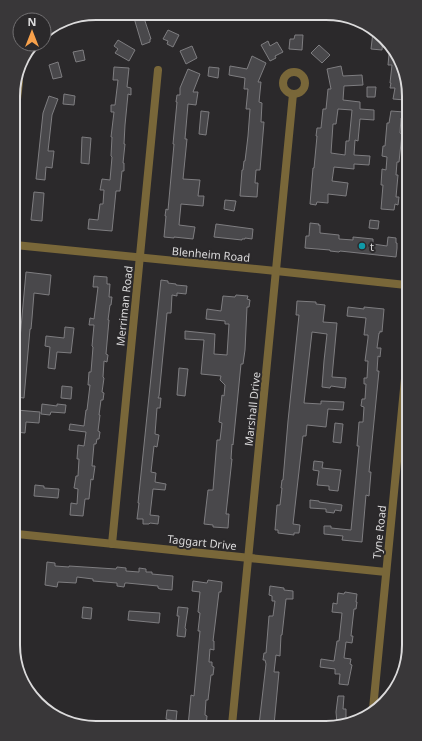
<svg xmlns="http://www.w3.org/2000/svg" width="422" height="741" font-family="'Noto Sans',sans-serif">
  <rect width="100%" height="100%" fill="#2b292b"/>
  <g fill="#49484b" stroke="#7e7d80" fill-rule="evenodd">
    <polygon points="143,15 151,39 150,39 150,42 142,45 134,18"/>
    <polygon points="168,30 179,35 173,47 167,44 168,41 163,39"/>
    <polygon points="373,32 380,34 383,38 382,50 371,49"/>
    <polygon points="295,35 303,35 302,50 289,49 290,39 294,39"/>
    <polygon points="118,40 135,50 129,61 115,53 118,49 114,46"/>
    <polygon points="268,41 270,46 277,42 283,52 275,56 276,58 270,61 261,45"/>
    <polygon points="319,45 330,55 322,63 311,53"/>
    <polygon points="192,46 197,58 186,64 180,51"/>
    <polygon points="83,50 85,60 76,62 73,52"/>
    <polygon points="389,54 395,55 403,68 402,79 405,79 405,100 393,99 395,88 390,88 391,83 390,83 392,65 388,65"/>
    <polygon points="252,56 266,63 258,82 261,82 259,102 262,103 261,122 264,122 260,170 256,170 255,183 258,183 257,197 240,196 242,170 243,170 244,161 245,161 248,136 250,109 246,109 248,89 244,89 245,78 229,75 230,66 247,69"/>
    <polygon points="58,62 62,77 53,79 49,65"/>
    <path d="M341,66L343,76L362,75L363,85L344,86L343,100L360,102V109L374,110V120L360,119L358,141L355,140L354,155L370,156L369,165L354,164V169L334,167L332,181L348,183L346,196L328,194V203L317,202L316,205L310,204L313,168H314L317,136H316L317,128H321L323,109H326L328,89H331L327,69ZM338,109L352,110L349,141H346L345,155L331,153L333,124H336Z"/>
    <polygon points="114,67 129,68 127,87 131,88 131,95 128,94 125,125 124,144 125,144 123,163 124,163 124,171 122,171 120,191 116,191 112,231 88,229 89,219 98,220 100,204 103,204 104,190 100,190 102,179 110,180 112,157 111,156 112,137 111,137 114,112 111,112 111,105 115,105 118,80 113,80"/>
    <polygon points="209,67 219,68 218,78 208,76"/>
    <polygon points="188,69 200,74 193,92 198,92 196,105 188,104 185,139 187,139 183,179 200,180 198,196 204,196 203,206 181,204 179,225 195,227 193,239 174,237 174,238 164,237 166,216 165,216 166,209 168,210 174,144 173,144 177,102 176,102 177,95 180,95 180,88"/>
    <polygon points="367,87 376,87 375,97 367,97"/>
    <polygon points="64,94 75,96 74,105 63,104"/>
    <polygon points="49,96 58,99 52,115 48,151 54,151 52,168 46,167 45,180 36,179 43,113"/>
    <polygon points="201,111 209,112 206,135 199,134"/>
    <polygon points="391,111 404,112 403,118 401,118 400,133 402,134 399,162 397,162 396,175 398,175 396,197 399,197 398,205 395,204 394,210 381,209 383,185 381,185 382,169 386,170 387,157 382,156 383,146 385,146 387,123 389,123"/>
    <polygon points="82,137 91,138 89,164 81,163"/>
    <polygon points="34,192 44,193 42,221 31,220"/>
    <polygon points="225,200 236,201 234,211 224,209"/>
    <polygon points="370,220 379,221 378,229 369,228"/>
    <polygon points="310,223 319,224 318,225 320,225 320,233 339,235 339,239 353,240 353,237 373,239 373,244 387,246 388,237 396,238 396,243 397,243 397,248 396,257 340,251 339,252 330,251 330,250 305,248 306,236 309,236"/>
    <polygon points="216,224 253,229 252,239 245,238 245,239 242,239 242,240 214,237"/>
    <polygon points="26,272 51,275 49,295 34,293 32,318 31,329 30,329 24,398 16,397 16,383"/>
    <polygon points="94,276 107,277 107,284 110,284 109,297 112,297 111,305 110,305 108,320 109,320 106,354 108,355 107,362 104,361 103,377 104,378 102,392 104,393 103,400 101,400 99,415 100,415 98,431 100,432 99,439 97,439 96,444 94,444 92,466 95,466 93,480 91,479 89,499 85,499 83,516 70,515 71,503 77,504 78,489 74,488 76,476 78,476 79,459 77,459 78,445 84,446 86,432 69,430 70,424 84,426 86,410 87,410 90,385 88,385 89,372 91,372 93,347 92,346 94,325 89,325 90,318 94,319 98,287 93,287"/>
    <polygon points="161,280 168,281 168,283 176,284 176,285 187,286 186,294 177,293 177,296 172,295 171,313 167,313 159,396 158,398 161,398 160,408 157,408 155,434 159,435 157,447 154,446 151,472 156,473 155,482 166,484 165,490 153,489 150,515 159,516 158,524 150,523 149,524 143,524 143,519 137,519 139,503 138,503"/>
    <polygon points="236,295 248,296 247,299 250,300 249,307 247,307 245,350 243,364 241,364 233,445 232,444 231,459 232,459 226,514 229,514 228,528 213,527 213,525 204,524 208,490 213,490 217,440 220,440 222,423 219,422 222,395 224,396 225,385 220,380 221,376 201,374 204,340 185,339 185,331 215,334 214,354 227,355 229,324 225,324 225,321 206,319 207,309 221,311 223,296 235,297"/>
    <polygon points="297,301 316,302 316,304 325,305 323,322 337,323 332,377 346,378 345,388 331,386 330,388 322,387 324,361 327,334 312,332 304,403 321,404 321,401 344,402 343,410 328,409 326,427 307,425 306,436 303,436 293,524 300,525 299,533 294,533 294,535 278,533 278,530 275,530 277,505 280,505 282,488 281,488 282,480 283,480 288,421 299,315 296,315"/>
    <polygon points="348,307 364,309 364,307 384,309 382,332 380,331 380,333 379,333 377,348 381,348 380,357 378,356 377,371 379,371 369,472 371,472 369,496 366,495 362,542 342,540 343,536 324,534 324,526 331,526 331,528 351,530 359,446 357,446 359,422 363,422 364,407 361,406 362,399 365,399 366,384 364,384 364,378 367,378 368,361 365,361 368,338 368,335 364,335 366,318 347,316"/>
    <polygon points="65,327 74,328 71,353 57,352 55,369 48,368 50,347 45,346 46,336 64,338"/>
    <polygon points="179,368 188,369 185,396 177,395"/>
    <polygon points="62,386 72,387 71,399 61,398"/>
    <polygon points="42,404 57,406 57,404 66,405 65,413 51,412 50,415 41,414"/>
    <polygon points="16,410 40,412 39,423 26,422 25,433 16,432"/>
    <polygon points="335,423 343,424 341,443 333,442"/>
    <polygon points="314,461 323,462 322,468 341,470 338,491 329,490 329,486 317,485 319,471 313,470"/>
    <polygon points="35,485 44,486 44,488 59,489 58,498 34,496"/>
    <polygon points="310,500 319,501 319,502 342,505 341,511 335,510 334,513 326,512 326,509 310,508"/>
    <polygon points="47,562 55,563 55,566 69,567 69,566 116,569 117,567 126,568 126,571 139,572 139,568 146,569 146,572 152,572 152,574 173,576 172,590 160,589 158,588 158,586 127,583 125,583 124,587 117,586 117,583 93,581 93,579 77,577 76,583 58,582 57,587 45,585"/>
    <polygon points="208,580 222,582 221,592 219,592 213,641 214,641 214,650 210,649 209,662 212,662 212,666 214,667 213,675 211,675 208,700 206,700 205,715 207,716 206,726 188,726 191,695 194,696 200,631 198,631 200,613 198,612 200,592 192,591 193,581 207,583"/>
    <polygon points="270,586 284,588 284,590 293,591 293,599 286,599 282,635 281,635 280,656 276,655 274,672 279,672 274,725 259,725 266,664 265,660 263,660 264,653 266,653 269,616 273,616 275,601 272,601 272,596 269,595"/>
    <polygon points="345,592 357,594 356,602 357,602 356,609 354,609 351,636 353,636 352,643 346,642 344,658 351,659 350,664 352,665 348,685 339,684 340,674 335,674 335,669 320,667 321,659 334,661 337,641 339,641 342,613 332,612 333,603 337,604 338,593 344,594"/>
    <polygon points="83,607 92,608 91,619 82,618"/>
    <polygon points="178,607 188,608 185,628 186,629 185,637 177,636 179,616 177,616"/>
    <polygon points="129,611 160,613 159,623 128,620"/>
    <polygon points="338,696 344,696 343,709 346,709 346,721 344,721 344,724 337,724 336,712"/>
    <polygon points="167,710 177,711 176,721 166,719"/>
  </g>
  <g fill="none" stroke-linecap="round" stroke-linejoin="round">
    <g stroke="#796739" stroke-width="8">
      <circle cx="294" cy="83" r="11"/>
      <polyline points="14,125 19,82"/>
      <polyline points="15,245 276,271 406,285"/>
      <polyline points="17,534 386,572"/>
      <polyline points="112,544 158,70"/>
      <polyline points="373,709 407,358"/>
      <polyline points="232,725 293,94"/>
    </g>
  </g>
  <circle fill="#0f9aa8" stroke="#2b292b" stroke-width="1.5" cx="362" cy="246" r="4"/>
  <g text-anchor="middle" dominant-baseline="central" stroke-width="4" stroke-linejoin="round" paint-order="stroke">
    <g font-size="11" fill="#dcdbdc" stroke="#2b292b" text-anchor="start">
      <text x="370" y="246">t</text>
    </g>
    <g font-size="11" fill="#dcdbdc" stroke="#2b292b">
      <text transform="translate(211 254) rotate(5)">Blenheim Road</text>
      <text transform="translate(124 306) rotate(-84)">Merriman Road</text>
      <text transform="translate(252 409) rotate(-84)">Marshall Drive</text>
      <text transform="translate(379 532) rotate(-84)">Tyne Road</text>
      <text transform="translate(202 542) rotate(6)">Taggart Drive</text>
    </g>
  </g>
  <path d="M0 0H422V741H0ZM96 20H326A76 76 0 0 1 402 96V645A76 76 0 0 1 326 721H96A76 76 0 0 1 20 645V96A76 76 0 0 1 96 20Z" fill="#393739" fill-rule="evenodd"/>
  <path fill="none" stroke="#dcdbdc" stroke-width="2" d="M96 20H326A76 76 0 0 1 402 96V645A76 76 0 0 1 326 721H96A76 76 0 0 1 20 645V96A76 76 0 0 1 96 20Z"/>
  <g transform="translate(32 32)"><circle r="19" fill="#2b292b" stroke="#727072"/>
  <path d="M0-3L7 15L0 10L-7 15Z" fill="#f8a14b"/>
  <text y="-6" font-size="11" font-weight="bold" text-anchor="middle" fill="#dcdbdc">N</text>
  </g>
</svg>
